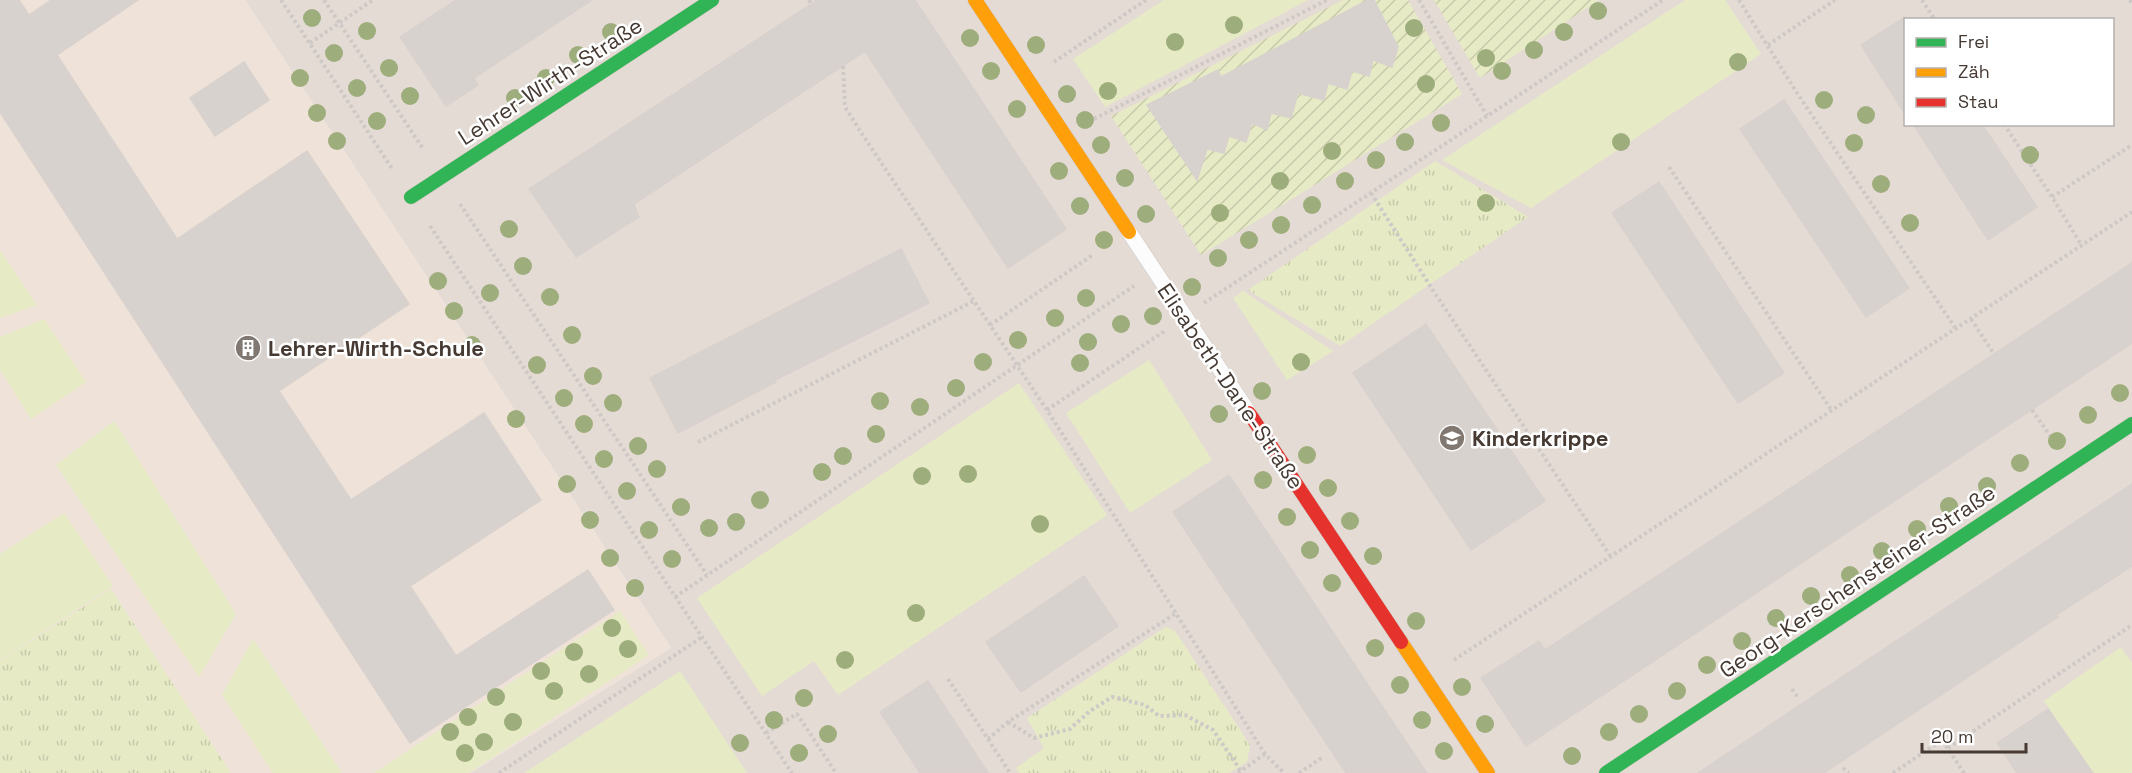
<svg xmlns="http://www.w3.org/2000/svg" width="2132" height="773" font-family="'Space Grotesk',sans-serif">
  <defs>
    <pattern id="park-tufts" width="24" height="20" patternUnits="userSpaceOnUse" patternTransform="scale(1.5)"><rect width="24" height="20" fill="#e6ebc5"/><path d="M3 7l-1-3M5 7V3M7 7l1-3M15 17l-1-3M17 17v-4M19 17l1-3" fill="none" stroke="#c7caaa"/></pattern>
    <pattern id="garden-furrows" width="10" height="10" patternUnits="userSpaceOnUse" patternTransform="scale(1.5)"><rect width="10" height="10" fill="#e6ebc5"/><path d="M-1 1l2-2M0 10L10 0M9 11l2-2" fill="none" stroke="#c7caaa"/></pattern>
  </defs>
  <rect width="100%" height="100%" fill="#f0ebe8"/>
  <path fill="#e5dbd5" fill-rule="evenodd" d="M245,0H2132V773H470L671,648ZM1906,20H2112V124H1906Z"/>
  <polygon fill="#efe3d9" points="0,0 245,0 671,648 470,773 0,773"/>
  <g fill="#e6ebc5">
    <polygon points="1164,0 1308,0 1105,107 1073,59"/>
    <polygon points="1685,0 1725,0 1761,54 1531,208 1442,160"/>
    <polygon points="0,250 37,305 0,318"/>
    <polygon points="1243,291 1333,351 1287,380 1233,298"/>
    <polygon points="44,319 86,382 31,419 0,370 0,337"/>
    <polygon points="1149,360 1212,460 1130,513 1066,413"/>
    <polygon points="1019,383 1107,515 838,695 814,661 762,696 697,598"/>
    <polygon points="114,421 236,614 199,677 56,465"/>
    <polygon points="64,513 113,586 0,660 0,554"/>
    <polygon points="620,611 649,655 469,773 374,773"/>
    <polygon points="253,639 342,773 273,773 222,695"/>
    <polygon points="2121,647 2132,663 2132,773 2093,773 2044,701"/>
    <polygon points="680,671 747,773 524,773"/>
  </g>
  <g fill="url(#park-tufts)">
    <polygon points="1435,161 1528,217 1340,346 1248,290"/>
    <polygon points="111,589 231,773 0,773 0,661"/>
    <polygon points="1166,627 1175,631 1250,745 1247,762 1229,773 1019,773 1016,768 1044,748 1027,718"/>
  </g>
  <g fill="url(#garden-furrows)">
    <polygon points="1343,0 1408,0 1462,94 1201,255 1111,116"/>
    <polygon points="1434,0 1599,0 1480,78"/>
  </g>
  <g fill="#d8d2cf" stroke="#d8d1cd" stroke-width="1.5">
    <polygon points="0,0 19,0 29,15 51,0 138,0 57,55 177,239 307,151 409,304 279,391 351,500 484,413 541,500 410,586 456,656 588,570 614,610 410,743 0,112"/>
    <polygon points="456,0 592,0 474,78 478,85 446,106 400,37"/>
    <polygon points="817,0 915,0 1066,229 1008,268 865,51 634,204 639,217 576,257 529,189"/>
    <polygon points="1368,0 1374,0 1398,47 1392,67 1373,60 1369,76 1352,71 1347,89 1328,83 1324,100 1298,93 1291,118 1271,113 1267,130 1252,123 1246,142 1229,136 1224,153 1207,149 1197,180 1147,105 1218,70 1221,77"/>
    <polygon points="1905,17 1905,114 1861,45"/>
    <polygon points="244,62 269,100 215,136 190,98"/>
    <polygon points="1784,100 1909,288 1866,317 1740,129"/>
    <polygon points="1913,124 1982,124 2037,207 1988,240"/>
    <polygon points="1659,182 1784,373 1738,403 1612,213"/>
    <polygon points="901,249 929,303 775,380 776,382 678,433 650,378"/>
    <polygon points="2132,263 2132,343 1526,746 1481,678 1539,641 1545,650"/>
    <polygon points="1426,324 1545,501 1471,550 1353,373"/>
    <polygon points="1229,475 1368,685 1427,773 1346,773 1173,512"/>
    <polygon points="2132,484 2132,566 2056,615 2058,617 1824,773 1698,773"/>
    <polygon points="1084,576 1118,626 1021,692 986,642"/>
    <polygon points="928,681 936,693 988,773 920,773 880,712"/>
    <polygon points="2048,709 2093,773 2017,773 1997,743"/>
  </g>
  <g fill="none" stroke-linecap="round" stroke-linejoin="round">
    <g stroke="#ccc7c4" stroke-width="16">
      <polyline id="lane" points="1129,232 1249,413"/>
    </g>
    <g stroke="#d1c7bf" stroke-width="15">
      <g id="fast">
        <polyline points="411,197 712,0"/>
        <polyline points="1606,773 2132,424"/>
      </g>
    </g>
    <g stroke="#d1c7bf" stroke-width="15">
      <g id="slow">
        <polyline points="975,0 1129,232"/>
        <polyline points="1401,642 1488,773"/>
      </g>
    </g>
    <g stroke="#d1c7bf" stroke-width="15">
      <polyline id="jam" points="1249,413 1401,642"/>
    </g>
    <g stroke="#cec9c6" stroke-width="4" stroke-dasharray="3 3" stroke-linecap="butt">
      <polyline points="281,0 393,170"/>
      <polyline points="324,0 424,150"/>
      <polyline points="809,0 811,4"/>
      <polyline points="1419,0 1487,116"/>
      <polyline points="1739,0 1797,93 1956,329"/>
      <polyline points="1922,0 1935,20"/>
      <polyline points="2130,0 2132,4"/>
      <polyline points="310,43 373,0"/>
      <polyline points="1768,45 1835,0"/>
      <polyline points="1054,62 1146,0"/>
      <polyline points="843,66 845,107 864,137 1047,410 1265,754 1284,773"/>
      <polyline points="1094,119 1327,0"/>
      <polyline points="2004,124 2052,197 2082,246"/>
      <polyline points="1669,167 1832,411"/>
      <polyline points="1371,193 1436,295 1611,557"/>
      <polyline points="2052,197 2132,145"/>
      <polyline points="460,204 707,575"/>
      <polyline points="430,226 792,773"/>
      <polyline points="1204,303 1663,0"/>
      <polyline points="1971,319 1994,354"/>
      <polyline points="990,325 1094,254"/>
      <polyline points="1047,410 1166,330"/>
      <polyline points="2032,410 2051,437"/>
      <polyline points="698,442 974,301"/>
      <polyline points="675,597 1134,286"/>
      <polyline points="1454,660 2132,212"/>
      <polyline points="948,679 988,739 1008,722 1175,614"/>
      <polyline points="1792,689 1798,698"/>
      <polyline points="1008,722 1034,738 1070,729 1090,711 1112,697 1145,705 1159,716 1185,715 1213,730 1241,771"/>
      <polyline points="766,733 797,714 836,773"/>
      <polyline points="988,739 1010,773"/>
      <polyline points="1948,748 2132,625"/>
      <polyline points="1843,768 1849,773"/>
      <polyline points="499,773 702,637"/>
      <polyline points="1238,773 1265,754"/>
      <polyline points="1299,773 1323,757"/>
      <polyline points="1893,773 1942,740 1964,773"/>
    </g>
    <use href="#lane" stroke="#fdfcfc" stroke-width="15"/>
    <use href="#fast" stroke="#30b455" stroke-width="14"/>
    <use href="#slow" stroke="#ff9f0a" stroke-width="14"/>
    <use href="#jam" stroke="#e5322d" stroke-width="14"/>
  </g>
  <g fill="#9ead7c">
    <circle cx="1598" cy="11" r="9"/>
    <circle cx="312" cy="18" r="9"/>
    <circle cx="1234" cy="25" r="9"/>
    <circle cx="1414" cy="28" r="9"/>
    <circle cx="367" cy="31" r="9"/>
    <circle cx="611" cy="32" r="9"/>
    <circle cx="1564" cy="32" r="9"/>
    <circle cx="970" cy="38" r="9"/>
    <circle cx="1175" cy="42" r="9"/>
    <circle cx="1036" cy="45" r="9"/>
    <circle cx="1534" cy="50" r="9"/>
    <circle cx="334" cy="53" r="9"/>
    <circle cx="578" cy="55" r="9"/>
    <circle cx="1486" cy="58" r="9"/>
    <circle cx="1738" cy="62" r="9"/>
    <circle cx="389" cy="68" r="9"/>
    <circle cx="991" cy="71" r="9"/>
    <circle cx="1502" cy="71" r="9"/>
    <circle cx="300" cy="78" r="9"/>
    <circle cx="546" cy="78" r="9"/>
    <circle cx="1426" cy="84" r="9"/>
    <circle cx="357" cy="88" r="9"/>
    <circle cx="1108" cy="91" r="9"/>
    <circle cx="1067" cy="94" r="9"/>
    <circle cx="410" cy="96" r="9"/>
    <circle cx="515" cy="98" r="9"/>
    <circle cx="1824" cy="100" r="9"/>
    <circle cx="1017" cy="109" r="9"/>
    <circle cx="317" cy="113" r="9"/>
    <circle cx="1866" cy="115" r="9"/>
    <circle cx="1085" cy="120" r="9"/>
    <circle cx="377" cy="121" r="9"/>
    <circle cx="1441" cy="123" r="9"/>
    <circle cx="337" cy="141" r="9"/>
    <circle cx="1405" cy="142" r="9"/>
    <circle cx="1621" cy="142" r="9"/>
    <circle cx="1854" cy="143" r="9"/>
    <circle cx="1101" cy="145" r="9"/>
    <circle cx="1332" cy="151" r="9"/>
    <circle cx="2030" cy="155" r="9"/>
    <circle cx="1376" cy="160" r="9"/>
    <circle cx="1059" cy="171" r="9"/>
    <circle cx="1125" cy="178" r="9"/>
    <circle cx="1280" cy="181" r="9"/>
    <circle cx="1345" cy="181" r="9"/>
    <circle cx="1881" cy="184" r="9"/>
    <circle cx="1486" cy="203" r="9"/>
    <circle cx="1312" cy="205" r="9"/>
    <circle cx="1080" cy="206" r="9"/>
    <circle cx="1220" cy="213" r="9"/>
    <circle cx="1146" cy="214" r="9"/>
    <circle cx="1910" cy="223" r="9"/>
    <circle cx="1281" cy="225" r="9"/>
    <circle cx="509" cy="229" r="9"/>
    <circle cx="1104" cy="240" r="9"/>
    <circle cx="1249" cy="240" r="9"/>
    <circle cx="1218" cy="258" r="9"/>
    <circle cx="523" cy="266" r="9"/>
    <circle cx="438" cy="281" r="9"/>
    <circle cx="1192" cy="287" r="9"/>
    <circle cx="490" cy="293" r="9"/>
    <circle cx="550" cy="297" r="9"/>
    <circle cx="1086" cy="298" r="9"/>
    <circle cx="454" cy="311" r="9"/>
    <circle cx="1153" cy="316" r="9"/>
    <circle cx="1055" cy="318" r="9"/>
    <circle cx="1121" cy="324" r="9"/>
    <circle cx="572" cy="335" r="9"/>
    <circle cx="1018" cy="340" r="9"/>
    <circle cx="1088" cy="342" r="9"/>
    <circle cx="472" cy="345" r="9"/>
    <circle cx="983" cy="362" r="9"/>
    <circle cx="1301" cy="362" r="9"/>
    <circle cx="1080" cy="363" r="9"/>
    <circle cx="537" cy="365" r="9"/>
    <circle cx="593" cy="376" r="9"/>
    <circle cx="956" cy="388" r="9"/>
    <circle cx="1262" cy="391" r="9"/>
    <circle cx="2120" cy="393" r="9"/>
    <circle cx="564" cy="398" r="9"/>
    <circle cx="880" cy="401" r="9"/>
    <circle cx="613" cy="403" r="9"/>
    <circle cx="920" cy="407" r="9"/>
    <circle cx="1219" cy="414" r="9"/>
    <circle cx="2088" cy="415" r="9"/>
    <circle cx="516" cy="419" r="9"/>
    <circle cx="584" cy="424" r="9"/>
    <circle cx="876" cy="434" r="9"/>
    <circle cx="2057" cy="441" r="9"/>
    <circle cx="638" cy="446" r="9"/>
    <circle cx="1307" cy="455" r="9"/>
    <circle cx="843" cy="456" r="9"/>
    <circle cx="604" cy="459" r="9"/>
    <circle cx="2020" cy="463" r="9"/>
    <circle cx="657" cy="469" r="9"/>
    <circle cx="822" cy="472" r="9"/>
    <circle cx="968" cy="474" r="9"/>
    <circle cx="922" cy="476" r="9"/>
    <circle cx="1263" cy="480" r="9"/>
    <circle cx="567" cy="484" r="9"/>
    <circle cx="1987" cy="486" r="9"/>
    <circle cx="1328" cy="488" r="9"/>
    <circle cx="627" cy="491" r="9"/>
    <circle cx="760" cy="500" r="9"/>
    <circle cx="1949" cy="506" r="9"/>
    <circle cx="681" cy="507" r="9"/>
    <circle cx="1287" cy="517" r="9"/>
    <circle cx="590" cy="520" r="9"/>
    <circle cx="1350" cy="521" r="9"/>
    <circle cx="736" cy="522" r="9"/>
    <circle cx="1040" cy="524" r="9"/>
    <circle cx="709" cy="528" r="9"/>
    <circle cx="1917" cy="529" r="9"/>
    <circle cx="649" cy="530" r="9"/>
    <circle cx="1310" cy="550" r="9"/>
    <circle cx="1882" cy="551" r="9"/>
    <circle cx="1373" cy="556" r="9"/>
    <circle cx="610" cy="558" r="9"/>
    <circle cx="672" cy="559" r="9"/>
    <circle cx="1850" cy="575" r="9"/>
    <circle cx="1332" cy="583" r="9"/>
    <circle cx="635" cy="588" r="9"/>
    <circle cx="1811" cy="596" r="9"/>
    <circle cx="916" cy="613" r="9"/>
    <circle cx="1776" cy="618" r="9"/>
    <circle cx="1416" cy="621" r="9"/>
    <circle cx="612" cy="628" r="9"/>
    <circle cx="1742" cy="641" r="9"/>
    <circle cx="1375" cy="648" r="9"/>
    <circle cx="628" cy="649" r="9"/>
    <circle cx="574" cy="652" r="9"/>
    <circle cx="845" cy="660" r="9"/>
    <circle cx="1707" cy="665" r="9"/>
    <circle cx="541" cy="671" r="9"/>
    <circle cx="589" cy="674" r="9"/>
    <circle cx="1400" cy="685" r="9"/>
    <circle cx="1462" cy="687" r="9"/>
    <circle cx="554" cy="691" r="9"/>
    <circle cx="1677" cy="691" r="9"/>
    <circle cx="496" cy="697" r="9"/>
    <circle cx="804" cy="698" r="9"/>
    <circle cx="1639" cy="714" r="9"/>
    <circle cx="468" cy="717" r="9"/>
    <circle cx="774" cy="720" r="9"/>
    <circle cx="1422" cy="720" r="9"/>
    <circle cx="513" cy="722" r="9"/>
    <circle cx="1485" cy="724" r="9"/>
    <circle cx="450" cy="732" r="9"/>
    <circle cx="1609" cy="732" r="9"/>
    <circle cx="828" cy="734" r="9"/>
    <circle cx="484" cy="742" r="9"/>
    <circle cx="740" cy="743" r="9"/>
    <circle cx="1444" cy="751" r="9"/>
    <circle cx="465" cy="753" r="9"/>
    <circle cx="799" cy="753" r="9"/>
    <circle cx="1572" cy="756" r="9"/>
  </g>
  <defs>
    <g id="building-disc" transform="scale(1.35)"><circle r="9.5" fill="#827872" stroke="#fff"/><path d="M-4-6H4V6H1V3H-1V6H-4ZM-2.5-4.3h1.7v1.8h-1.7ZM.8-4.3h1.7v1.8H.8ZM-2.5-1h1.7V.8h-1.7ZM.8-1h1.7V.8H.8Z" fill="#fff"/></g>
    <g id="school-disc" transform="scale(1.35)"><circle r="9.5" fill="#827872" stroke="#fff"/><path d="M0-5L7-2L0 1L-7-2ZM-4 1L0 2.5L4 1V4Q0 6-4 4Z" fill="#fff"/></g>
  </defs>
  <g fill-rule="evenodd">
    <use href="#building-disc" x="248" y="348"/>
    <use href="#school-disc" x="1452" y="438"/>
  </g>
  <g text-anchor="middle" dominant-baseline="central" stroke-width="5" stroke-linejoin="round" paint-order="stroke">
    <g font-size="22" fill="#463a33" stroke="#fff">
      <text transform="translate(550 81) rotate(-33)">Lehrer-Wirth-Straße</text>
      <text transform="translate(1231 386) rotate(56)">Elisabeth-Dane-Straße</text>
      <text transform="translate(1857 581) rotate(-34)">Georg-Kerschensteiner-Straße</text>
    </g>
    <g font-size="22" font-weight="bold" fill="#463a33" stroke="#fff" text-anchor="start">
      <text x="268" y="348">Lehrer-Wirth-Schule</text>
      <text x="1472" y="438">Kinderkrippe</text>
    </g>
  </g>
  <rect x="1904" y="18" width="210" height="108" fill="#ffffff" stroke="#b5b0ad" stroke-width="1.5"/>
  <rect x="1916" y="38" width="30" height="9" fill="#30b455" stroke="#b5b0ad" stroke-width="1.5"/>
  <text x="1958" y="48" font-size="18" fill="#463a33">Frei</text>
  <rect x="1916" y="68" width="30" height="9" fill="#ff9f0a" stroke="#b5b0ad" stroke-width="1.5"/>
  <text x="1958" y="78" font-size="18" fill="#463a33">Zäh</text>
  <rect x="1916" y="98" width="30" height="9" fill="#e5322d" stroke="#b5b0ad" stroke-width="1.5"/>
  <text x="1958" y="108" font-size="18" fill="#463a33">Stau</text>
  <path d="M1922 743v9h104v-9" fill="none" stroke="#463a33" stroke-width="3"/>
  <text x="1931" y="743" font-size="18" fill="#463a33" stroke="#ffffff" stroke-width="4.5" paint-order="stroke">20 m</text>
</svg>
